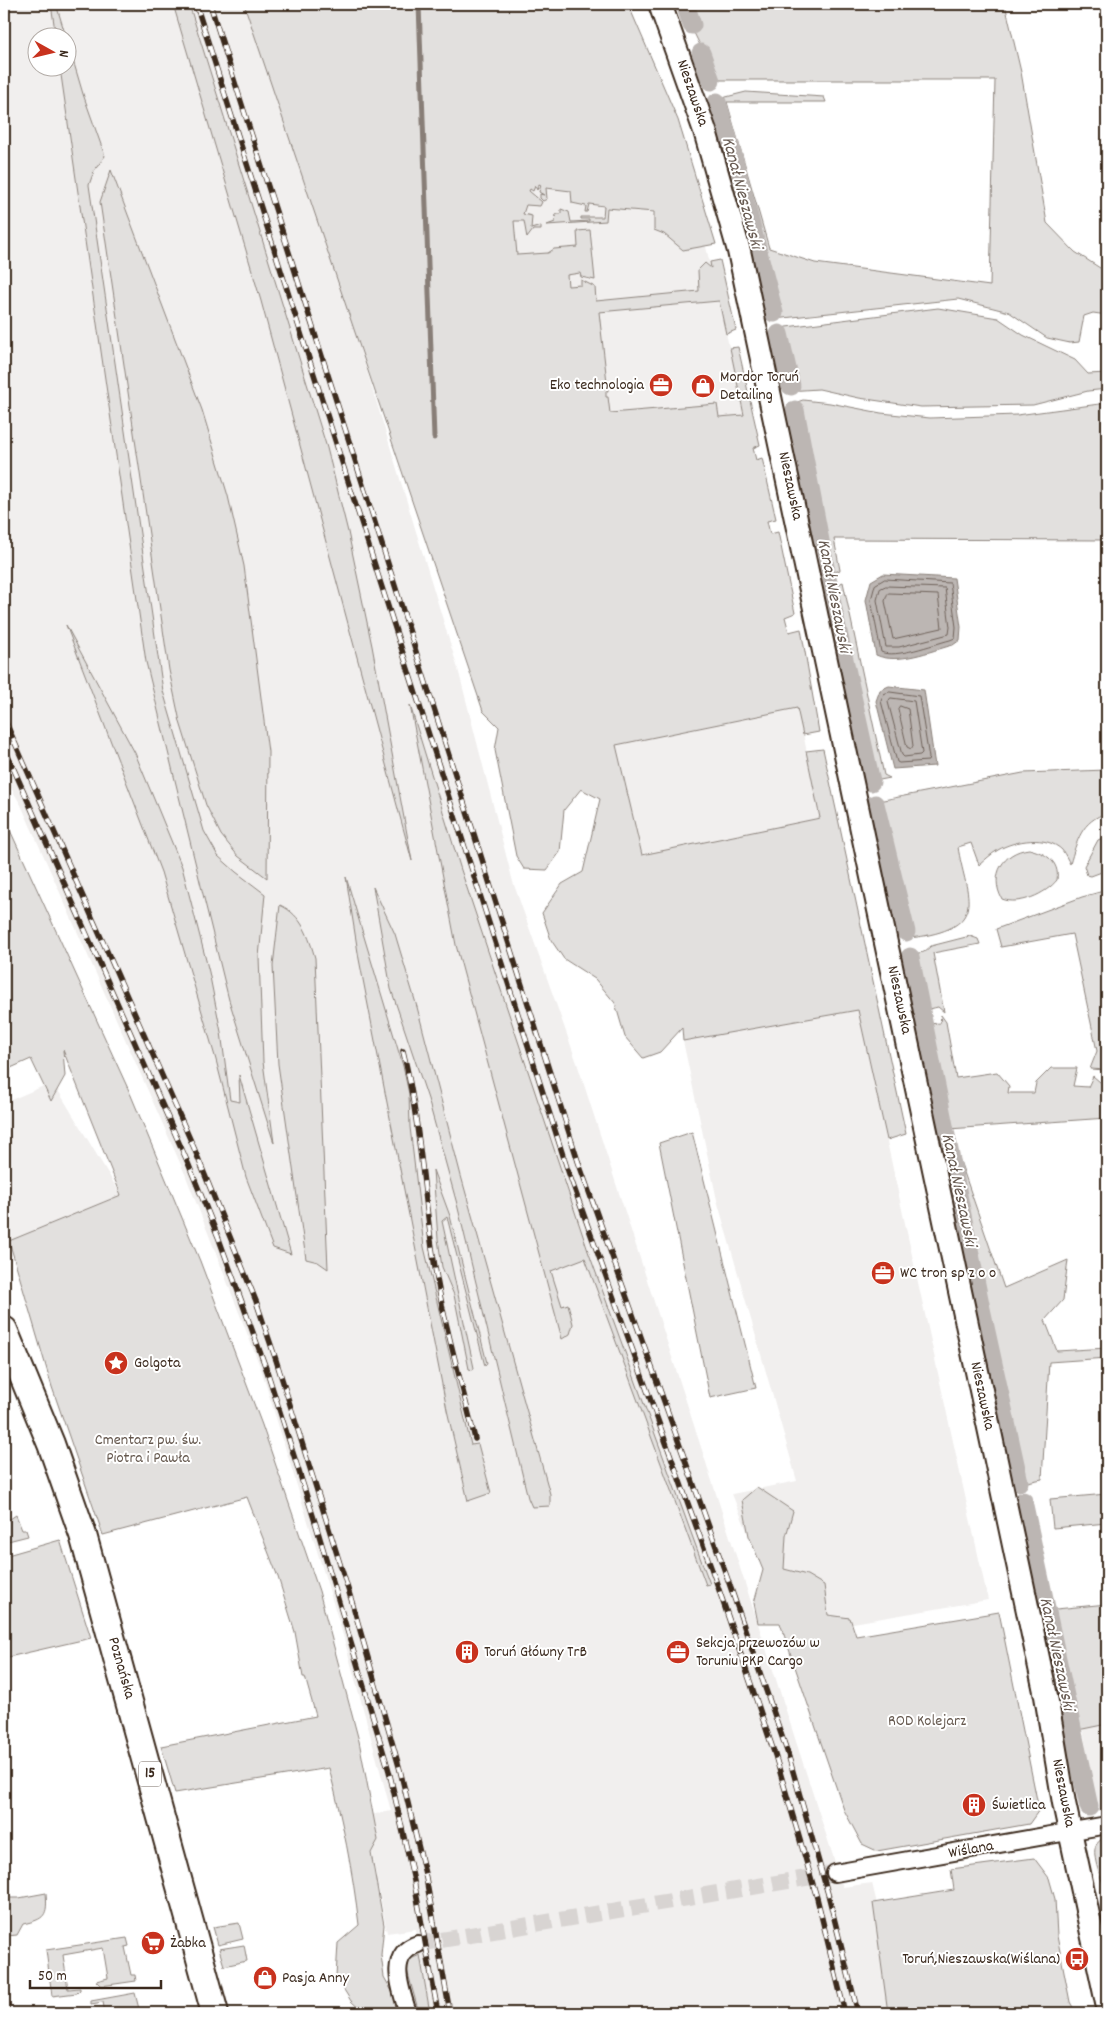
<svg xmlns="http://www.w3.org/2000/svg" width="1111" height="2017" font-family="Dekko,sans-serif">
  <rect width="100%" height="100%" fill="#fff"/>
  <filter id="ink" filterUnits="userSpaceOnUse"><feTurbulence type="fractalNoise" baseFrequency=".02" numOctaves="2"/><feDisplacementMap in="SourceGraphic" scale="10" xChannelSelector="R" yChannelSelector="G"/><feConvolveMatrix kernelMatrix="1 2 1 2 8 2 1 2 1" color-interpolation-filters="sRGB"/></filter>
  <g filter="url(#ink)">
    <g fill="#f1efee" fill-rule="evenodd">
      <path d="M4,4H255L458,669L513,882L577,1063L843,1887L872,1883L903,2013H430L416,1929L387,1933L365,1816L391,1811L343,1635L261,1369L185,1174L21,805L4,776ZM38,38H68V68H38Z"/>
      <polygon points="497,177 577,184 703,234 745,415 553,433"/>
      <polygon points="798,708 820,818 642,856 616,745"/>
      <polygon points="858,1010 988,1600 789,1634 732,1494 797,1481 717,1200 683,1041"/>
      <polygon points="53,1082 121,1195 9,1241 4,1228 4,1103"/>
      <polygon points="1107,1724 1107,1811 1096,1812 1083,1728"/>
    </g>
    <g fill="#e2e0de" stroke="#8e857e">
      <polygon points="51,4 56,4 66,37 56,37"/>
      <polygon points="173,4 189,4 327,448 348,532 372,646 412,861 261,301"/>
      <polygon points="244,4 628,4 678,120 716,244 683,250 664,234 654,230 654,212 607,208 606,221 547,225 555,222 556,214 561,214 561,209 569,212 571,222 589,221 589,219 581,219 581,217 603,217 604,206 589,204 587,212 585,212 586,206 572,203 571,191 546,188 547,199 543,201 540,198 540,194 544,195 539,192 541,185 539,184 537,190 535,186 533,191 530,189 529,191 542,202 540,206 526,205 523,214 532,216 531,229 541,226 541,230 533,230 527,238 524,221 514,221 517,255 548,253 554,249 578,247 577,231 590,230 595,280 581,277 580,273 567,275 568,286 581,285 581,280 595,287 596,301 699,291 698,270 705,263 711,268 710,262 720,260 736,330 726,334 719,301 599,312 608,391 606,391 606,397 608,397 610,413 717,404 719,417 744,415 730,348 738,347 760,445 753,448 756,460 762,458 776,519 767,521 770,534 778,532 795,613 785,617 789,632 801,629 819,732 803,735 797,708 616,745 642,855 820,818 806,751 823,749 906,1134 887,1140 858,1010 683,1041 682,1028 660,1052 643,1058 625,1037 615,1003 595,979 564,959 551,940 542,913 562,884 583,872 600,799 581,789 564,810 560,852 547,870 524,869 516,856 495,750 499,727 483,711"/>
      <polygon points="680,4 1005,4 1021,72 1047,223 1075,252 1100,268 1107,269 1107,315 1093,313 1084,316 1079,342 1070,343 1047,338 1009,312 958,299 765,320 706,109 711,104 726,97 746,92 824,97 826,102 727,102 769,248 815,263 990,286 995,80 717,80"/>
      <polygon points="68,43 83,94 105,156 94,171 89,185 163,691 204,831 218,856 236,872 265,894 259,957 263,1062 274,1143 229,1000 146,662 60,68 68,68"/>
      <polygon points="111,170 202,410 228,496 244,566 268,752 267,878 238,856 221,835 206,805 180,722 169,670 100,202"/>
      <polygon points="938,308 998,318 1023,335 1075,360 1088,374 1107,373 1107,389 1088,391 1033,405 921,407 859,398 819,389 787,391 780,389 765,337 786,327"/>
      <path d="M803,400L830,403L881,413L930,418L1017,415L1107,403V476L1105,481L1107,487V540L834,539L840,570L832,573L817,570L785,418C788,407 793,403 803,400Z"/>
      <polygon points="843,582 884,775 890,778 865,783 861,779 824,597 825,590"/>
      <polygon points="66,625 135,753 182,867 209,972 221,1032 230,1100 240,1102 239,1075 291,1254 273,1248 246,1177 216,1060 161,872"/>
      <polygon points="410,705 461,870 588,1251 701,1560 710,1584 706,1585 585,1258 551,1271 562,1306 568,1304 573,1324 570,1334 562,1339 456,945"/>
      <path d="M1107,770V813C1081,821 1077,841 1070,864C1068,860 1065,854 1062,850C1047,835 1015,840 998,850C991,854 985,860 979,865L971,843L958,847C965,893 989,924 924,936C911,938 903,940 893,928L869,810L873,802L1023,773Z"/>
      <path d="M4,817L130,1093L200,1261L262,1425L319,1591L359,1741L378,1840L371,1853L384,1925L381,1955L384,1977L398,2002L401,2013H364L351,2001L336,1977L338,1943L359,1925C353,1872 342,1819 329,1768L175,1793L161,1746L316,1716L305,1677H303L295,1632L278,1577L247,1497L103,1535L52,1387L9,1241L121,1195L63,1050L65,1076L51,1101L31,1059L4,1071Z"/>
      <polygon points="1107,836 1107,870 1091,876 1087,875 1084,866 1098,840"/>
      <path d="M1029,849C1045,853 1060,861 1057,880C1046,894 1019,906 1002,899C989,875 1003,852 1029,849Z"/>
      <polygon points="346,877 403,1066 409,1094 410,1127 424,1247 471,1445 478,1444 491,1493 468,1501 447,1410 359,959"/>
      <polygon points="373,887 395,934 417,1007 461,1176 550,1494 550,1506 532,1507 528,1498 457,1204 428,1099 391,989"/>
      <polygon points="1107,890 1107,1070 1090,1069 1097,1051 1072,934 1001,947 996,929 1082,897"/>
      <path d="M280,905C302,915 309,937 315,958L328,1269L318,1262L306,1259L278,1064L273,966Z"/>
      <path d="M970,936L978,939L980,944L933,953L944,1012L938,1007C928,1009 919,1014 910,1007L903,971L905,961L913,954L924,952L931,946Z"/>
      <path d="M941,1015L946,1022L956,1078L997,1072L1009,1086L1008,1093H1034L1036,1083L1051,1068H1077L1073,1086L1088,1087L1093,1076L1107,1088V1118L949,1129L1004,1288L1068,1260L1063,1300L1045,1320L1057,1351L1107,1348V1358L1049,1362L1042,1479L1018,1484L1011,1483L1007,1457H1004L919,1040L917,1039C916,1024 927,1024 940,1023Z"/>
      <polygon points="692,1132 756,1388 710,1398 659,1143"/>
      <polygon points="433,1170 450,1216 487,1363 485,1366 447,1217 442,1221 474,1368 473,1370 469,1369 454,1295 442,1267 438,1239"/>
      <polygon points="757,1487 793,1511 786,1536 784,1569 807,1575 824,1585 828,1615 850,1618 856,1636 999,1612 1039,1810 1029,1824 877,1851 862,1844 844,1810 780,1623 758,1623 754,1603 763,1570 749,1536 742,1500"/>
      <polygon points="1107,1494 1107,1523 1053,1528 1050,1499"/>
      <polygon points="16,1515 22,1530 26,1530 28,1536 4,1542 4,1523"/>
      <polygon points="60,1540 91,1638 4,1658 4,1556"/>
      <polygon points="1107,1604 1107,1724 1073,1731 1046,1610"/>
      <path d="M1107,1835V1892C1102,1882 1091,1856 1096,1845C1098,1841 1104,1838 1107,1835Z"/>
      <polygon points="1034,1858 1049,1878 1055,1899 1057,1936 1070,2002 1076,2013 888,2013 873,1903 954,1890 951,1869"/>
      <path d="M46,1893C48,1916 45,1919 23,1924L17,1935L7,1936L4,1940V1898H19Z"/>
      <polygon points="239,1923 243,1939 218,1945 213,1927"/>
      <polygon points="127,1938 129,1946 125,1947 131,1975 135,1975 136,1981 101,1986 96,1981 108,1978 103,1948 63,1955 68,1989 80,1988 80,1990 77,1993 52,1996 46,1950"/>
      <polygon points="244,1945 247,1961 224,1966 219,1949"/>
      <polygon points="420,1955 430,2013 419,2013 407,1970 408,1960"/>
      <polygon points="135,1993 140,2013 105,2013 103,2002 91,2004 91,2001"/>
    </g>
    <g fill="#bcb6b3" stroke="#887e77">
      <path d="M883,574L954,578L961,627L960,640L953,645C930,651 898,665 876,655L866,600L871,581Z"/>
      <polygon points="889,686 924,690 935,766 893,769 876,701 880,690"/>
    </g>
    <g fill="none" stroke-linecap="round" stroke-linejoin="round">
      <g stroke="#6f625a" stroke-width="1">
        <path d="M885,579L950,583L956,627L955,638L950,640C934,644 895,659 881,652L871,600L875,585Z"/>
        <polygon points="886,586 945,588 950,627 949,634 899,647 886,647 877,600 880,589"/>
        <polygon points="889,593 938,595 942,628 893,639 885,601 887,595"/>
        <polygon points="890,692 919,696 929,758 928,761 899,763 897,762 881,701 884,694"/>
        <polygon points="891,698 914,701 922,753 920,755 904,757 902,755 888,702"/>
        <polygon points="900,706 908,709 913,746 911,749 907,747 898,709"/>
      </g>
      <polyline stroke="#887e77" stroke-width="5" points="419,4 434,438"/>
      <g stroke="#bcb6b3" stroke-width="19">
        <polyline points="685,4 692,25"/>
        <polyline points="701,53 711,81"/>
        <polyline points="717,102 732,152 774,313"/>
        <polyline points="779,334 791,386"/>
        <polyline points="795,410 834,614 871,782"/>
        <polyline points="875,804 906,932"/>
        <polyline points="910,957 981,1309 1019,1482"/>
        <polyline points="1023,1501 1089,1807"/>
      </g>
      <polyline stroke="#d8d4d2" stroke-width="16" stroke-dasharray="16 8" stroke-linecap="butt" points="418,1944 835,1873"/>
      <g stroke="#3b2a1e" stroke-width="20">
        <g id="street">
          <polyline points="835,1873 1107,1825"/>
          <path d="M408,2013C401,1990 386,1954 418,1944"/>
        </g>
      </g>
      <g stroke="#3b2a1e" stroke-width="26">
        <polyline id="secondary" points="660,4 705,131 739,251 1046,1696 1064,1803 1107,2003"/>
      </g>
      <g stroke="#3b2a1e" stroke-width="30">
        <polyline id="primary" points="4,1330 51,1444 83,1535 215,2013"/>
      </g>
      <use href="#street" stroke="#fff" stroke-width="16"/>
      <use href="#secondary" stroke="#fff" stroke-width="22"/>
      <use href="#primary" stroke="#fff" stroke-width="26"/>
      <g stroke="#3b2a1e" stroke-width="5.5">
        <g id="rail">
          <polyline points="196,4 568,1171 717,1584 775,1755 817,1898 845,2013"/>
          <polyline points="210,4 578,1161 728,1580 788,1754 828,1894 858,2013"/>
          <polyline points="4,718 194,1148 256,1301 276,1360 352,1602 400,1770 426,1878 450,2013"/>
          <polyline points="4,747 188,1163 219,1239 267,1371 316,1525 389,1771 414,1881 438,2013"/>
          <path d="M403,1051C420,1120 423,1191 434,1261C443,1321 461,1380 475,1439"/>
        </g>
      </g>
      <use href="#rail" stroke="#fff" stroke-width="4" stroke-dasharray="11" stroke-linecap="butt"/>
    </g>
  </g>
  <defs>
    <g id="office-disc" transform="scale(1.25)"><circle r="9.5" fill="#c8321e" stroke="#fff"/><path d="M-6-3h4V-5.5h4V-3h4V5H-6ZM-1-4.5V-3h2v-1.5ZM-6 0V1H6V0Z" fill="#fff"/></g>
    <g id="shop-disc" transform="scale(1.25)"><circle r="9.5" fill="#c8321e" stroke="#fff"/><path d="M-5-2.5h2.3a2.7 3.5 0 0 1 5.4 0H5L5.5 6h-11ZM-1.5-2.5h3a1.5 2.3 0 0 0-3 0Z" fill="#fff"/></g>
    <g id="sight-disc" transform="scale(1.25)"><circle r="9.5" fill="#c8321e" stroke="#fff"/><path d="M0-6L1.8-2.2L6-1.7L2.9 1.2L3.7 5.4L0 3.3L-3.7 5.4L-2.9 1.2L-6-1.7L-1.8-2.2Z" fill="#fff"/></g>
    <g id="building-disc" transform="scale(1.25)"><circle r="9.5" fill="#c8321e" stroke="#fff"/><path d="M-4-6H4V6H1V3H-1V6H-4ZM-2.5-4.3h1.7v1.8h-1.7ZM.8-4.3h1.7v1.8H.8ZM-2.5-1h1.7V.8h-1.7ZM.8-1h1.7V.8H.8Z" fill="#fff"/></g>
    <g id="supermarket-disc" transform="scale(1.25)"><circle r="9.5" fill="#c8321e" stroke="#fff"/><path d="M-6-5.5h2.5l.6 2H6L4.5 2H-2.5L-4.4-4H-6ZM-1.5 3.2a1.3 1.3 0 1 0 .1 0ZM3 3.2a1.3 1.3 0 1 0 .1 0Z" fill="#fff"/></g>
    <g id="bus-disc" transform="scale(1.25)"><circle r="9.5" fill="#c8321e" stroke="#fff"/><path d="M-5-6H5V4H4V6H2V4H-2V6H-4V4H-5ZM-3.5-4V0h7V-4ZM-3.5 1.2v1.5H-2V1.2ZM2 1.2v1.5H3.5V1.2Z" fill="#fff"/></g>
  </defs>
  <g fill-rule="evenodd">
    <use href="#office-disc" x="661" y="385"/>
    <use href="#shop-disc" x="703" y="386"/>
    <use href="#office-disc" x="883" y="1273"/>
    <use href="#sight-disc" x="116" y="1363"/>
    <use href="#building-disc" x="467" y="1652"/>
    <use href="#office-disc" x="678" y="1652"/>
    <use href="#building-disc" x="974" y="1805"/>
    <use href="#supermarket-disc" x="153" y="1943"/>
    <use href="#bus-disc" x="1077" y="1959"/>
    <use href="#shop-disc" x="265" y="1978"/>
  </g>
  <g text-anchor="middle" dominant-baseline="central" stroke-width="4" stroke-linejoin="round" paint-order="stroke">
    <rect fill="#fff" stroke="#766a62" stroke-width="1" x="139" y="1761.5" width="22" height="25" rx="4"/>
    <g font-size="15" font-weight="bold" fill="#3b2a1e">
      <text x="150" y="1774">15</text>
    </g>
    <g font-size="16" fill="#3b2a1e" stroke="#fff">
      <text transform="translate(692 93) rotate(71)">Nieszawska</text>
      <text transform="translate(790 486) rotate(78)">Nieszawska</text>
      <text transform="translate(899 1000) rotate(78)">Nieszawska</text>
      <text transform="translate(982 1396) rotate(78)">Nieszawska</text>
      <text transform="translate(121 1668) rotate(74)">Poznańska</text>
      <text transform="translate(1063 1793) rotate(79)">Nieszawska</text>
      <text transform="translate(971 1850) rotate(-10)">Wiślana</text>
    </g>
    <g font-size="16" fill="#3b2a1e" stroke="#fff" text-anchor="start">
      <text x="720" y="377">Mordor Toruń<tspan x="720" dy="18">Detailing</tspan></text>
      <text x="644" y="385" text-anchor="end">Eko technologia</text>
      <text x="900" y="1273">WC tron sp z o o</text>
      <text x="134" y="1363">Golgota</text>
      <text x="696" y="1643">Sekcja przewozów w<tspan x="696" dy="18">Toruniu PKP Cargo</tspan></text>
      <text x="484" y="1652">Toruń Główny TrB</text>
      <text x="992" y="1805">Świetlica</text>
      <text x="170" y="1943">Żabka</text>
      <text x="1060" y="1959" text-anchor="end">Toruń,Nieszawska(Wiślana)</text>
      <text x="282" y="1978">Pasja Anny</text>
    </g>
    <g font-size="16" fill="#65584e" stroke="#fff">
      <text x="148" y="1440">Cmentarz pw. św.<tspan x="148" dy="18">Piotra i Pawła</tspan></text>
      <text x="927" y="1721">ROD Kolejarz</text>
    </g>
    <g font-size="18" font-style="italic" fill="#685b52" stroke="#fff">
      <text transform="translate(741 193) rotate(75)">Kanał Nieszawski</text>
      <text transform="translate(833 596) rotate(79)">Kanał Nieszawski</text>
      <text transform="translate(958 1190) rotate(78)">Kanał Nieszawski</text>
      <text transform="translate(1056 1654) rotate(78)">Kanał Nieszawski</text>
    </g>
  </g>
  <rect width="1111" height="2017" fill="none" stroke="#fff" stroke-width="20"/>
  <rect x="10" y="10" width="1091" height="1997" fill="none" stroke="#3b2a1e" stroke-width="2" filter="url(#ink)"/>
  <g transform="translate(52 52) rotate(98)"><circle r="24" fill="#ffffff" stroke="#b1aaa5"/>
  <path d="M0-4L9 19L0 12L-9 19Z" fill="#c8321e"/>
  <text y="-8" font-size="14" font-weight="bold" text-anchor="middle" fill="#3b2a1e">N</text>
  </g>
  <path d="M30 1980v8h131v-8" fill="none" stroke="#3b2a1e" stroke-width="2.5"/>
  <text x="38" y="1980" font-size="15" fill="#3b2a1e" stroke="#ffffff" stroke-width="4" paint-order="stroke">50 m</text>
</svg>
